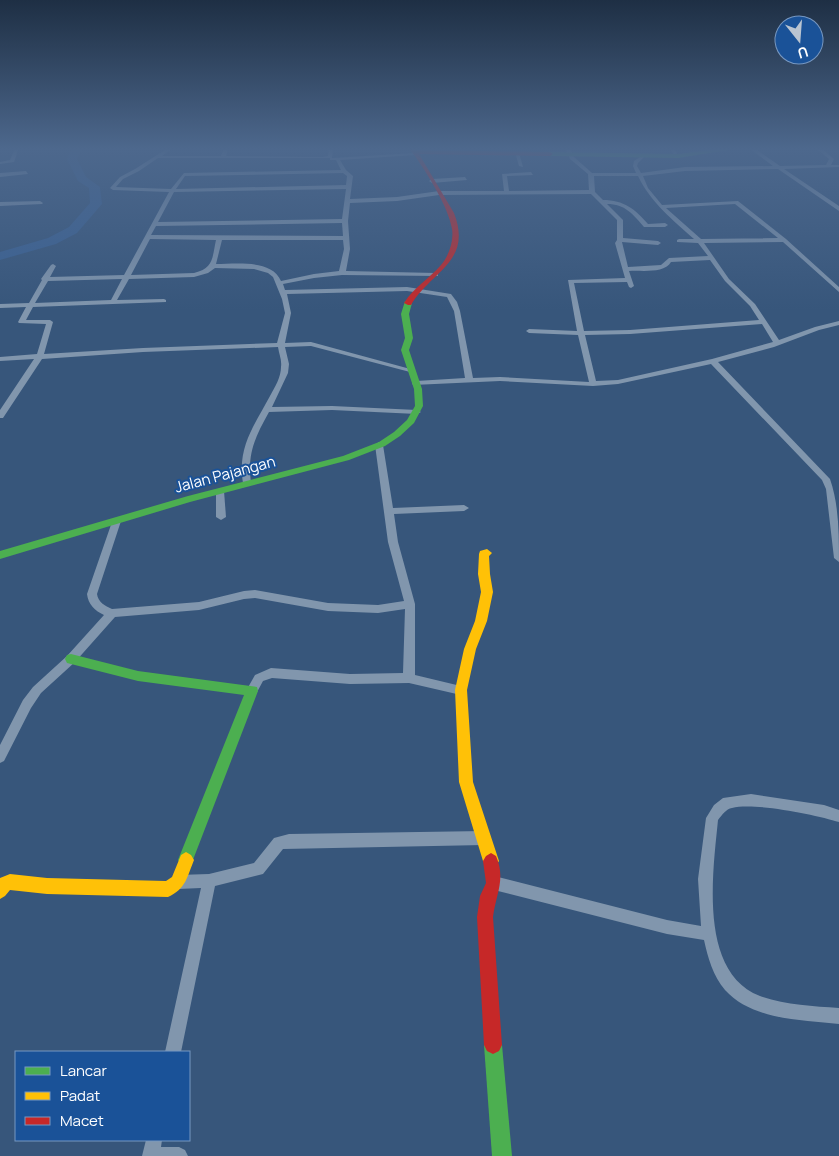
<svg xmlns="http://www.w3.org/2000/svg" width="839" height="1156" font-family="Manrope,sans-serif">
  <rect width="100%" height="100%" fill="#37567b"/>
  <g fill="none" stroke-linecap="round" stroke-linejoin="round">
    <polygon fill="#3a6193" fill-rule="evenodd" points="72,148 82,148 77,159 86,177 100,187 102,204 77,233 56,244 0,260 0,252 48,238 69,227 90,203 89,188 78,181 67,159"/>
    <g fill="#8196ad" fill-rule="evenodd">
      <polygon points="15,148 19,148 14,162 0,164 0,162 10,160"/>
      <path d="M168,148H173L162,156H221L224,148H228L226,156L323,157L328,156L329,148H333L332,158L415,153L417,154L415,155L340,160L346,170L353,176L350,199L397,197L439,191H504L502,174L531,172L533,175L507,176L509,191L589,190L588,174L570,159L565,148H569L574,157L592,173H636L633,166L634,161L643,155L645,156L638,163L637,166L641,173L685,167L773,166L749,148H754L780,166L826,165L829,159L816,148H821L834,159L831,165H839V167L784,169L839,206V211L778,169L685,171L643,176L648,188L662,205L738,201L786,239L839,287V292L783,242L704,243L729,279L755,304L779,340L815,327L839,321V325L819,330L774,347L718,362L830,479C839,505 839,534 839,562L834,558L826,489L822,480L711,364L618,384L593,386L500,381L413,385L412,383L416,381L465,378L454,311L447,297L407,291L287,294L291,313L285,343L311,342L414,370L410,372L311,346L285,347L289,364L288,373L272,407L332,406L417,410L421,412L417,414L332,410L269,412C255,437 247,454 251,483L247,486L243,483C237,447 254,426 270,396C275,387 281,377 281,367C282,360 279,354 278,347L143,352L42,359L3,418H0V410L34,359L0,361V357L37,354L46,324L19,323L18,322L26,307L0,308V304L29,303L42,280L41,279L51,265L53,264L56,266L50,277L124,275L169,192L113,190L110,188L120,177L135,169ZM158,158H330V160H336L341,170L184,173L171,189L116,187L123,179L139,171ZM343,173L347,176L346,185L176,189L185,176ZM594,176H638C651,203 673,220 694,239H679L677,240V242L698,243L708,256L669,258L661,265L628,267L622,242L658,245L661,243L658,241L623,238V220L607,204C625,204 633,214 644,227H665L668,225L665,223L648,224C635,209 624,200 603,200L595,192ZM346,189L342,219L158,222L174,192ZM591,194L617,220V240L615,243L625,278L568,280L577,331L529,329L526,331L529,333L578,335L589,382L500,377L473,378L460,311L457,302L451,294L407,287L285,290L283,284L314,278L342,275L438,276V274L436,273L346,271L350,249L348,221L350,203L397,201L439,195ZM735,204L778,238L701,239L666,208ZM342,223L343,236L151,235L156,226ZM150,239L216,240C212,258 214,268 194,273L131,275ZM222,240H343L344,249L339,271L314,274L281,281C272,259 236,264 216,264ZM710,260L725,281L750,306L759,320L630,330L584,331L574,283L627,282L629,287L631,288L634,286L629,271C642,270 664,274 671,262ZM215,268L254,269L268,273L273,277L282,299L285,313L277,343L143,348L44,354L53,322L50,320H26L33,307L166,302V300L164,299L117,300L129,279L194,277L208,273ZM122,279L111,300L35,303L48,281ZM762,324L773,342L712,359L618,380L596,381L585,335L630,334Z"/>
      <polygon points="670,148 674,148 679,157 675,157"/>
      <polygon points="515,152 519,153 523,167 519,166"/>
      <polygon points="26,171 28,174 0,177 0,173"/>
      <polygon points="465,177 467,180 432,183 429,181 432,179"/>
      <polygon points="40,201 43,203 42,204 0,206 0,202"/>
      <path d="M379,442L383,445L393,508L464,505L469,508L464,511L394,514L398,542L415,604V675L465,687L467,690L465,693L461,695L409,683L350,684L272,678L263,681L256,694L252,696L248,694L246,691L255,675L271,668L350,674L403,673L405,609L378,613L328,611L255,598L244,599L199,610L115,617L75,662L41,693L31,708L4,761L0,763V745L23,700L33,687L67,656L104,615C95,611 88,604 87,594L113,519L116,518L121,521L97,594C98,602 105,606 112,609L199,602L244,591L255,590L328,603L378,605L404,601L388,542L375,445Z"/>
      <polygon points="220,488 224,491 226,517 221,520 216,517 216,491"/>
      <path d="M751,794L824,805L839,810V822C817,815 754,802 732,808C726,809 722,815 718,820C713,872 698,972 760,996C785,1005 813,1006 839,1008V1024C802,1020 752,1020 725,990C713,976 708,958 704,940L667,934L494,890L489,888L487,883L489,878L494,876L667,920L701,926L698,879L706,818L714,805L723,798Z"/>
      <polygon points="484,831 489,833 491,838 489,843 484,845 283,849 263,874 215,886 181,1052 165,1052 201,888 178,889 173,887 171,882 173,877 178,875 209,874 254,863 274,838 289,834"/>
      <polygon points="146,1140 162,1140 161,1147 179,1147 185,1150 188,1156 142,1156"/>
    </g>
    <g fill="#4caf50" fill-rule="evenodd">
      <polygon points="725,148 740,148 678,158 550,156 547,154 550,152 678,154"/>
      <polygon points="405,301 412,303 409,314 413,338 409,350 422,389 423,406 414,423 400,436 385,446 349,460 190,502 0,559 0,551 188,496 343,456 379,442 394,432 407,420 415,406 414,389 401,350 405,338 401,314"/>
      <polygon points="71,654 138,671 257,687 258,691 191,865 186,868 181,865 178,860 244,695 138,681 67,663 65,659 67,655"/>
      <polygon points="493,1036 499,1039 502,1045 512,1156 492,1156 484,1045 487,1039"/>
    </g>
    <g fill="#ffc107" fill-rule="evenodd">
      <polygon points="487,549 492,553 489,556 490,574 493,592 487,621 476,649 467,690 473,782 499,861 496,866 491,869 486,866 483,861 459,782 455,690 464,649 475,621 481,592 478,574 479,554 480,551"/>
      <path d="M186,852L191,855L194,860C187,877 186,889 168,897L47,894L10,890L5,896L0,899V878L10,874L47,878L166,881L172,877L181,855Z"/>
    </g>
    <g fill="#c62828" fill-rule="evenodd">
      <path d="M409,148H415L417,150L550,152L553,154L550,156L419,154L454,213C473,262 431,271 411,305H408L404,303C414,287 429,279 441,265C449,256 454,240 452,229C449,207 423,166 409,148Z"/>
      <path d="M491,853L496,856C506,879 496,894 493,917L502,1045L499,1051L493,1054L487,1051L484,1045L477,917L480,896L486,883L483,861L486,856Z"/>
    </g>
  </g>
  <linearGradient id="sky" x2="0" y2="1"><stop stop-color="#1e2f44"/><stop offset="0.48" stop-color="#4d688d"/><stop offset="1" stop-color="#4d688d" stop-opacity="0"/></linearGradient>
  <rect width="839" height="310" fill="url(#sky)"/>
  <g text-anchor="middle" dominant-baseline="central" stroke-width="4" stroke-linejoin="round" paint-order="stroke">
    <g font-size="15" fill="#fff" stroke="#1a5298">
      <text transform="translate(225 474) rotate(-15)">Jalan Pajangan</text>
    </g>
  </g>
  <rect x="15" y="1051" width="175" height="90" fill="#1a5298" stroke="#7697c1"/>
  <rect x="25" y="1067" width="25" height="8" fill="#4caf50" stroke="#7697c1"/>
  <text x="60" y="1076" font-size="15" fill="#ffffff">Lancar</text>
  <rect x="25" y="1092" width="25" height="8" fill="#ffc107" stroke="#7697c1"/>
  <text x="60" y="1101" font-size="15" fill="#ffffff">Padat</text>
  <rect x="25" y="1117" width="25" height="8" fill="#c62828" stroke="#7697c1"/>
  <text x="60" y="1126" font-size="15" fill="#ffffff">Macet</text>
  <g transform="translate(799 40) rotate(163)"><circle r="24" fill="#1a5298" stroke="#7697c1"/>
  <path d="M0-4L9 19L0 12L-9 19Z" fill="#b9c4d1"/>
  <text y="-8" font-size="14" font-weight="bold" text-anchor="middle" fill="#ffffff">U</text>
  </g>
</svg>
